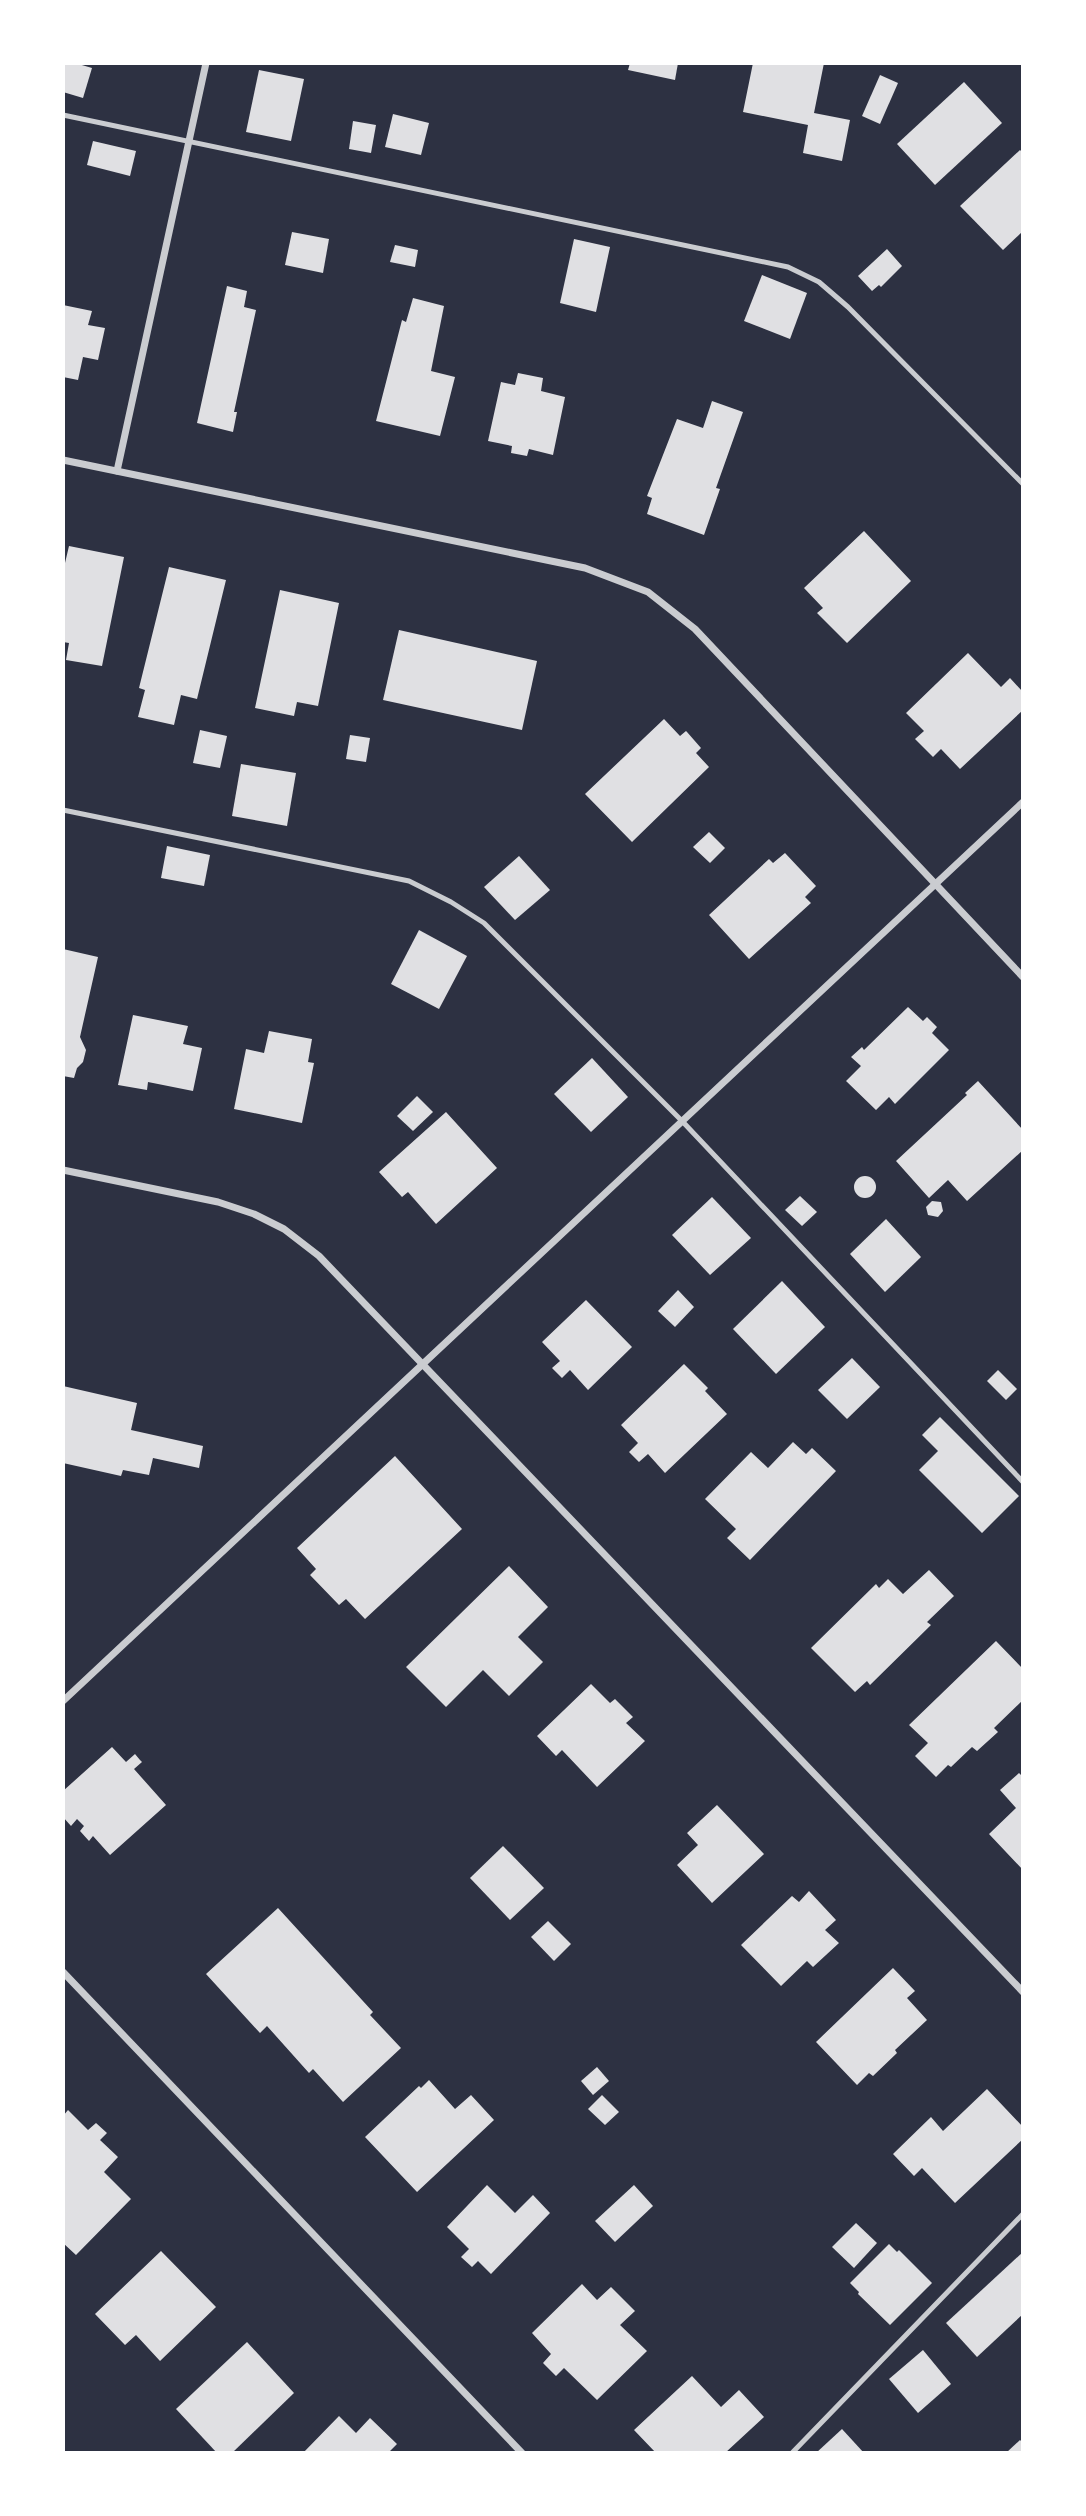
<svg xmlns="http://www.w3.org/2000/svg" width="1086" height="2516" font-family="Roboto,sans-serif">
  <rect width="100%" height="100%" fill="#2d3142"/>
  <g fill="#e0e0e3">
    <polygon points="63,63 75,63 92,68 83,98 63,92"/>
    <polygon points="630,63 678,63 675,80 628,70"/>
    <polygon points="753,63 824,63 814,113 850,120 842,161 803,153 808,125 743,112"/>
    <polygon points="259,70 304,79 291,141 246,132"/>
    <polygon points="880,75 898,83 880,124 862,116"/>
    <polygon points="964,82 1002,123 935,185 897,144"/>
    <polygon points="393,114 429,123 421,155 385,147"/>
    <polygon points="353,121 376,125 371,153 349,149"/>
    <polygon points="93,141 136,151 130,176 87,165"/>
    <polygon points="1020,150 1023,153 1023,231 1003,250 960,206"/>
    <polygon points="292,232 329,239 323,273 285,265"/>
    <polygon points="574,239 610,247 596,312 560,303"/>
    <polygon points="395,245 418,250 415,267 390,262"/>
    <polygon points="887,249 902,266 881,287 879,285 872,291 858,276"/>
    <polygon points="762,275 807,293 790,339 744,321"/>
    <polygon points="227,286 247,291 244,307 256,310 234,412 237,412 233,432 197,423"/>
    <polygon points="413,298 444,306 431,371 455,377 440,436 376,421 402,320 406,322"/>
    <polygon points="63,305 92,311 88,325 105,328 98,360 83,357 78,380 63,377"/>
    <polygon points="518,373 543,378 541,391 565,397 553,455 529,449 527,456 511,453 512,446 488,441 501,382 515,385"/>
    <polygon points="712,401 743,412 716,488 720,489 704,535 647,514 652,498 647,496 677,419 703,428"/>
    <polygon points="864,531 911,581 847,643 817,613 823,608 804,588"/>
    <polygon points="69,546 124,557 102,666 66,660 69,643 63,642 63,562 65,563"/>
    <polygon points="169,567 226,580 197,699 181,695 174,725 138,717 145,690 139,688"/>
    <polygon points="280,590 339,603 318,706 297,702 294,716 255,708"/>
    <polygon points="399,630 537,661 522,730 383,700"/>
    <polygon points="968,653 1001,687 1010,678 1022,691 1023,710 960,769 941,749 933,757 915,739 924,731 906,713"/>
    <polygon points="664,719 680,736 686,731 687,732 701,748 696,753 709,767 632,842 585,794"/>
    <polygon points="200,730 227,736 220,768 193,763"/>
    <polygon points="350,735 370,738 366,762 346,759"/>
    <polygon points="241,764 296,773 287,826 232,816"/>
    <polygon points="709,832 725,848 710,863 693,847"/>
    <polygon points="167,846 210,855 204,886 161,878"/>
    <polygon points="785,853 816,886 805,897 811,903 749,959 709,915 769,859 773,863"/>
    <polygon points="519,856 550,890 515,920 484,887"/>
    <polygon points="419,930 467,956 439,1009 391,984"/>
    <polygon points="63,949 98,957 80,1037 86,1050 83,1062 77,1068 74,1078 63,1076"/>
    <polygon points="908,1007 923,1021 927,1017 937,1027 932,1033 949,1050 895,1104 889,1097 876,1110 846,1081 861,1066 851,1057 862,1047 864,1050"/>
    <polygon points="133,1015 188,1026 183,1044 202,1048 193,1091 148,1082 147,1090 118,1085"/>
    <polygon points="269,1031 312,1039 308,1062 314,1063 302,1123 234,1109 246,1049 264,1053"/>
    <polygon points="592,1058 628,1097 591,1132 554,1094"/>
    <polygon points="978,1081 1023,1130 1023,1150 967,1201 948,1180 929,1198 896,1161 967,1095 965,1093"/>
    <polygon points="417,1096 433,1112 413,1131 397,1116"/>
    <polygon points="446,1112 497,1168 436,1224 408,1192 402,1197 379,1172"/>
    <circle cx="865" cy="1187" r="11"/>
    <polygon points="800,1196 817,1212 802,1226 785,1210"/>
    <polygon points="712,1197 751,1238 710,1275 672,1235"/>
    <polygon points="932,1201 941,1202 943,1211 938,1217 928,1215 926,1207"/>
    <polygon points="886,1219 921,1257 885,1292 850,1254"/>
    <polygon points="782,1281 825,1327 776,1374 733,1329"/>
    <polygon points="678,1290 694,1307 675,1327 658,1311"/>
    <polygon points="586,1300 632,1347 588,1390 570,1370 562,1378 552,1368 560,1361 542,1342"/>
    <polygon points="852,1358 880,1387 847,1419 818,1390"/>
    <polygon points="684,1364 708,1388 705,1391 727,1414 665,1473 648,1454 639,1462 629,1452 638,1443 621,1425"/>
    <polygon points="998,1370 1017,1389 1006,1400 987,1381"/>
    <polygon points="63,1386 137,1403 131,1430 203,1446 199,1468 153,1458 149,1475 123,1470 121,1476 63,1463"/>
    <polygon points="940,1417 1019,1496 982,1533 919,1470 938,1451 922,1435"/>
    <polygon points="793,1442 806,1454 812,1448 836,1471 750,1560 727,1538 736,1529 705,1499 751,1452 768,1468"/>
    <polygon points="395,1456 462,1529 365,1619 346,1599 339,1605 310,1575 316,1569 297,1548"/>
    <polygon points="509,1566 548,1607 518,1637 543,1662 509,1696 483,1670 446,1707 406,1667"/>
    <polygon points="929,1570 954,1596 927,1622 931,1625 870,1685 867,1681 855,1692 811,1648 876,1584 879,1588 888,1579 903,1594"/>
    <polygon points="996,1641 1023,1669 1023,1700 994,1728 998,1732 977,1751 972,1747 951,1767 948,1765 936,1777 915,1756 928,1743 909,1725"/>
    <polygon points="591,1684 610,1703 615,1699 633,1717 626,1723 645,1741 597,1787 562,1750 556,1756 537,1736"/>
    <polygon points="112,1747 126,1762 135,1754 140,1760 142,1762 134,1769 166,1805 110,1855 93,1836 89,1841 80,1831 84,1826 77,1819 71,1826 63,1817 63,1791"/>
    <polygon points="1019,1773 1023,1777 1023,1870 989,1834 1016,1808 1000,1790"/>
    <polygon points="717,1805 764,1854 712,1903 677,1865 698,1845 687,1833"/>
    <polygon points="503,1846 544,1888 510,1920 470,1878"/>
    <polygon points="809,1891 836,1920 825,1930 839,1943 813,1967 807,1961 781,1986 741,1945 792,1896 799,1902"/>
    <polygon points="278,1908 373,2012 370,2015 401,2048 343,2102 313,2069 309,2073 267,2026 260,2033 206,1974"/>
    <polygon points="548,1921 571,1944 554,1961 531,1937"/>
    <polygon points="893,1968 915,1991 907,1998 927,2020 895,2050 897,2053 873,2076 869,2073 857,2085 816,2042"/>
    <polygon points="597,2067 609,2081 593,2095 581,2081"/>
    <polygon points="429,2080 455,2109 471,2095 494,2120 417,2192 365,2137 419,2086 421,2088"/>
    <polygon points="987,2089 1023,2127 1023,2139 955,2203 922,2168 914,2176 893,2154 931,2117 943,2131"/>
    <polygon points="602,2095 619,2112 605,2125 588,2109"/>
    <polygon points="68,2110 88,2130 96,2123 107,2133 100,2140 118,2157 104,2172 131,2199 76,2255 63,2243 63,2116"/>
    <polygon points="487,2185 515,2213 533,2195 550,2213 491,2274 478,2261 472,2267 461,2257 469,2249 447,2227"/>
    <polygon points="634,2185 653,2206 615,2242 595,2221"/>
    <polygon points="856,2223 877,2243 854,2268 832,2247"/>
    <polygon points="889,2244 897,2252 899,2250 932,2283 890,2325 858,2294 859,2292 850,2283"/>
    <polygon points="161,2251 216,2307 160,2361 136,2335 125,2345 95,2314"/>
    <polygon points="1023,2252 1023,2314 977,2357 946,2323"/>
    <polygon points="582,2284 597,2300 611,2287 635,2311 620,2325 647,2351 597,2400 564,2368 556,2376 543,2363 551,2354 532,2333"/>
    <polygon points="247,2342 294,2393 232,2453 217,2453 176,2409"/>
    <polygon points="923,2350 951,2384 918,2413 889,2379"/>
    <polygon points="692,2376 721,2407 739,2390 764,2417 725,2453 656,2453 634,2430"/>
    <polygon points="339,2416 356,2433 370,2418 397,2444 388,2453 303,2453"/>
    <polygon points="842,2429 864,2453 816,2453"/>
    <polygon points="1020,2440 1023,2443 1023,2453 1006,2453"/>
  </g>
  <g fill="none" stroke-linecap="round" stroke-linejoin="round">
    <g stroke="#caccd0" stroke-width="5">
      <polyline points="63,115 788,267 819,282 848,307 1023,484"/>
      <polyline points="63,810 409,881 451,902 484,923 682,1121 1023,1482"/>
      <polyline points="792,2453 1023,2214"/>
    </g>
    <g stroke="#caccd0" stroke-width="7">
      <polyline points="63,460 585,568 648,592 695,629 1023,977"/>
      <polyline points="117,471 206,63"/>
      <polyline points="63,1170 218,1202 254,1214 284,1229 319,1256 1023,1992"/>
      <polyline points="63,1701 1023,802"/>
      <polyline points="63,1972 522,2453"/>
    </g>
  </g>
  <rect width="1086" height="2516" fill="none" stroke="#ffffff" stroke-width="130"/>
</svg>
